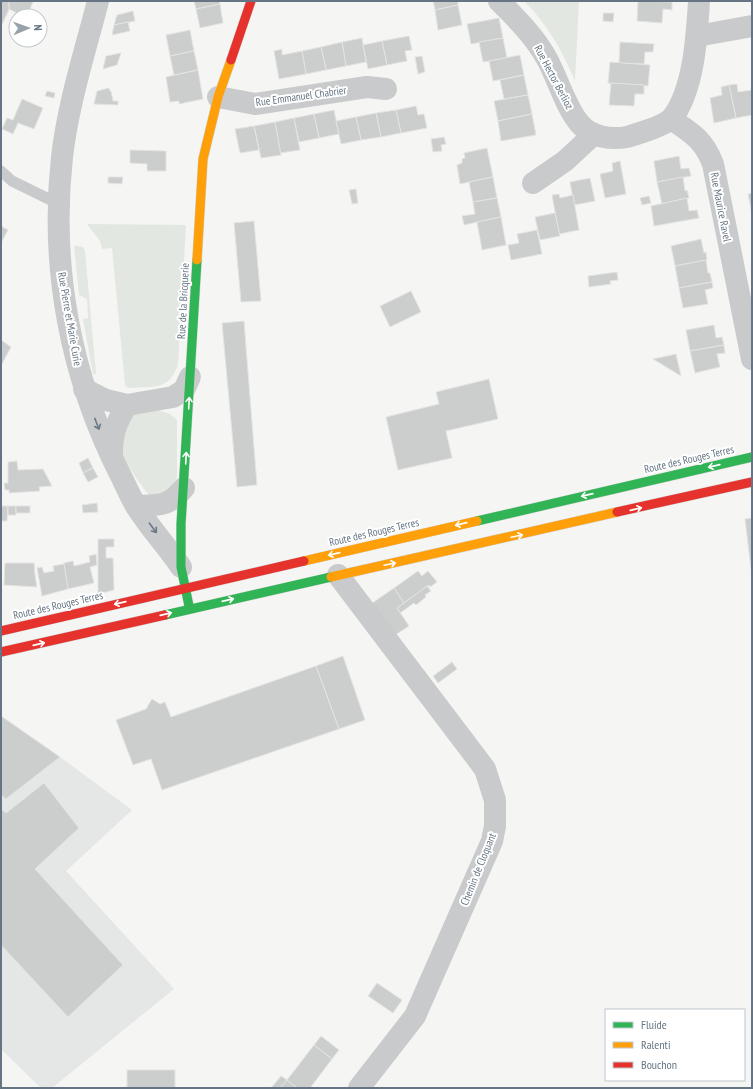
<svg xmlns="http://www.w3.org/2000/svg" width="753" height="1089" font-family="'PT Sans Narrow',sans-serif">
  <rect width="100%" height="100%" fill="#f5f5f3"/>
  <polygon fill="#e5e6e6" points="1,716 60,757 132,810 66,871 174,989 52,1088 41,1088 1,1049"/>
  <g fill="#e3e7e1">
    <path d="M524,1H579L575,81C562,50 548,25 524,1Z"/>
    <path d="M87,224L186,225L178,364C170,391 153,386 129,388L125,385L112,248L102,249L100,241Z"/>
    <polygon points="74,245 83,247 85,251 96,374 93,374 83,319 88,318 87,299 79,295"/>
    <path d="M154,409L170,414L177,420V478L169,493L151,497C144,491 120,455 120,447C119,440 125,423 126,416Z"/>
  </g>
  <g fill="#cccdcd" stroke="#e4e4e3">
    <polygon points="1,1 10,1 8,6 10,7 1,27"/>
    <polygon points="10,1 31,1 33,2 27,16 23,16 9,9 10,7 8,6"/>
    <polygon points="194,1 219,1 220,4 196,9"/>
    <polygon points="433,1 458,1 458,5 435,10"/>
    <polygon points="638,1 672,2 672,10 663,9 662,23 637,21"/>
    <polygon points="220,4 223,23 200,28 196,9"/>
    <polygon points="458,5 462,25 438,30 435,10"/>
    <polygon points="133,11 135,21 114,25 117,15"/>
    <polygon points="603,13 614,13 613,22 603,21"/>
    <polygon points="499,18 503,38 471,44 467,24"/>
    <polygon points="128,22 130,31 112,35 114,25"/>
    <polygon points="190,30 194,51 170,56 166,35"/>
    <polygon points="409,36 412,50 405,51 407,61 387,65 382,41"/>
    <polygon points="362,38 366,62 346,66 342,42"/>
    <polygon points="503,38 507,58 483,62 479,42"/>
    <polygon points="382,41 387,65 368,69 363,45"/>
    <polygon points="342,42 346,66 326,70 321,47"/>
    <polygon points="620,42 654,44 653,52 645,52 644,64 619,63"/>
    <polygon points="321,47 326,70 306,74 302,51"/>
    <polygon points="282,49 282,55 302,51 306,74 279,79 274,51"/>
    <polygon points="194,51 198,70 174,75 170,56"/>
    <polygon points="121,53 117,65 103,69 106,56"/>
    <polygon points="520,55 524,75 493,81 489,61"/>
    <polygon points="422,56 425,72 418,74 415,57"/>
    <polygon points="610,62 650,65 648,86 608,83"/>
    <polygon points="198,70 203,99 179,104 179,101 170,102 166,77"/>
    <polygon points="524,75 528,95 504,99 500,80"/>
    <polygon points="611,83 644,85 644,94 635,94 634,106 609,105"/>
    <polygon points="737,84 738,92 752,90 752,115 736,118 729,85"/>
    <polygon points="729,85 736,118 714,123 710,98 722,95 721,87"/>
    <polygon points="109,88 110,91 111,91 113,101 118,101 118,105 94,104 97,91"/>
    <polygon points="47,91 55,93 54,98 45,96"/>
    <polygon points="528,95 532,114 498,121 494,101"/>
    <polygon points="22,99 43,108 34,129 18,123 13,134 2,129 7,118 13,120"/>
    <polygon points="416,106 418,115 424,114 427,128 401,133 396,110"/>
    <polygon points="334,110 339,134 319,138 314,114"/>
    <polygon points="396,110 401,133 381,137 376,113"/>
    <polygon points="376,113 381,137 361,140 356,117"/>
    <polygon points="314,114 319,138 299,142 294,118"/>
    <polygon points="532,114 536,135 501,141 498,121"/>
    <polygon points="356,117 361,140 341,144 336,121"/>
    <polygon points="294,118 300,150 280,153 275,122"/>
    <polygon points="275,122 281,155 261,158 254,126"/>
    <polygon points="254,126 259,150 240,153 235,129"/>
    <polygon points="444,137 446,144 441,145 442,151 433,152 431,139"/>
    <polygon points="487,148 493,177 460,184 457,165 462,163 462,159 465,158 464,153"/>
    <polygon points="130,150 166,151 166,171 147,171 147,164 130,163"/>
    <polygon points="679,156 681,169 689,168 691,176 657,182 654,161"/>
    <polygon points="620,161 626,194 605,198 600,174 613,171 612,163"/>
    <polygon points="108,177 123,177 122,184 108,183"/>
    <polygon points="493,177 497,198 473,202 469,182"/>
    <polygon points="683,177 685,191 687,190 689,198 662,204 657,182"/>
    <polygon points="590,178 595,201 574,205 570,182"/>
    <polygon points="356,189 358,203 352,204 349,190"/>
    <polygon points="752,193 752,214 748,194"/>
    <polygon points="559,194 560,198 573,195 579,230 559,234 552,195"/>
    <polygon points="649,196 651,203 642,205 640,198"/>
    <polygon points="497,198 501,217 464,225 462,216 475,214 473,202"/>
    <polygon points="687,198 689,211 697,210 699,218 654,226 651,206"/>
    <polygon points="555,213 560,236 540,240 535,217"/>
    <polygon points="501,217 506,245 482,250 477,222"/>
    <polygon points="254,221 261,301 241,302 234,223"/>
    <polygon points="1,226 8,230 1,243"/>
    <polygon points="537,230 542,254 511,260 508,245 519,243 517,234"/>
    <polygon points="701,239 704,253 706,252 707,260 675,266 671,246"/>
    <polygon points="706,260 708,273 710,273 712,282 679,288 675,266"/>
    <polygon points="617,272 618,280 610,281 611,284 589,287 588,276"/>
    <polygon points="712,282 713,288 705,290 708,304 683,308 679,288"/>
    <polygon points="411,291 421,312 390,327 380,306"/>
    <polygon points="244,321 257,485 237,487 222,323"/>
    <polygon points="714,325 716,338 722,337 724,345 690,351 686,330"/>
    <polygon points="1,340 11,347 2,364 1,363"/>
    <polygon points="724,345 725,353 717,354 720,367 695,373 690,351"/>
    <polygon points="676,354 681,376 653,359"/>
    <polygon points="489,379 498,419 446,431 452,458 398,470 386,417 439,404 436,392"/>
    <polygon points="88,458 93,468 83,473 79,463"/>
    <polygon points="17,461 18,470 43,469 52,486 39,487 40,491 9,493 9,490 5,490 4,483 8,483 8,462"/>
    <polygon points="93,468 98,477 88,482 83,473"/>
    <polygon points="97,503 98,512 83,513 82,505"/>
    <polygon points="1,506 8,506 7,521 1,521"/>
    <rect x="8" y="506" width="8" height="9"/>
    <rect x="16" y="506" width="14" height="7"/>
    <polygon points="752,518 752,569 751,569 745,519"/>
    <polygon points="98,539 114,539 114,547 106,547 106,558 113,558 114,590 98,594"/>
    <polygon points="96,554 97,565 90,567 94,583 68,589 64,569 64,563 73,561 74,566 90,562 89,556"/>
    <polygon points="5,563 34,563 35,575 37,587 4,585"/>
    <polygon points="64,564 68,589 42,596 37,568 42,567 44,573 54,571 53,566"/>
    <polygon points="418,571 422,576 428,571 437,582 430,587 429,585 404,603 394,588"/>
    <polygon points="427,586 431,591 425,595 426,597 416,605 414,603 400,613 397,608"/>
    <polygon points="394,588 404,603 397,608 409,626 392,637 368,606"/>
    <polygon points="343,656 365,720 339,729 316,666"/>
    <polygon points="452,662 457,669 438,683 433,676"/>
    <polygon points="316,666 339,729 162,790 151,759 133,765 116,720 146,709 152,699 160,704 165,702 171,717"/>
    <polygon points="1,716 60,757 6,799 1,795"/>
    <polygon points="44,783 79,828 35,869 123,965 68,1017 1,945 1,809 6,813"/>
    <polygon points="377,983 402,1000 393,1013 368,996"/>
    <polygon points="321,1036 339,1050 332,1059 314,1045"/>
    <polygon points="314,1045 332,1059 310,1088 297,1088 287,1080"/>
    <rect x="127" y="1070" width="48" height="18"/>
    <polygon points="281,1076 287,1080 280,1088 271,1088"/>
    <polygon points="287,1080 297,1088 280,1088"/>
  </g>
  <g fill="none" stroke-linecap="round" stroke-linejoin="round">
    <g stroke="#d2d3d4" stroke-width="10">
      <g id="fast">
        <polyline points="477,521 752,457"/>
        <polyline points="189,606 181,567 181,524 197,260"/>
        <polyline points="165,615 331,577"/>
      </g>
    </g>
    <g stroke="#d2d3d4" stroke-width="10">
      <g id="slow">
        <polyline points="197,260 203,159 218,97 231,60"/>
        <polyline points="304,561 477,521"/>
        <polyline points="331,577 617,512"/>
      </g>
    </g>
    <g stroke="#d2d3d4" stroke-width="10">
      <g id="jam">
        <polyline points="231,60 251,1"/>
        <polyline points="617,512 752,482"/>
        <polyline points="1,631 304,561"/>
        <polyline points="1,652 165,615"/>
      </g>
    </g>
    <polyline stroke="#c9cacb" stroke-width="11" points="1,171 12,181 59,204"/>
    <g stroke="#c9cacb" stroke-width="22">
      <path d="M98,1C85,52 68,104 62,157C50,266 70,376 120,474C125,484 130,496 136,506C149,527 167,546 181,567"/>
      <path d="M499,1C517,19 535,37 547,59C558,79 566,108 580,124C591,137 611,140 627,137C637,134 666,125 672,118C694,90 697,35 699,1"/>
      <polyline points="697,36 752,26"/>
      <polyline points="218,97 255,104 367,87 386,89"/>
      <path d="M671,119C692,133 704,140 713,164L752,359"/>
      <polyline points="533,183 565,161 593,135"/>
      <polyline points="84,389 106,400 127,405 173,397 184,390 190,377"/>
      <path d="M112,457C111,437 116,422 127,405"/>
      <path d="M136,506C160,505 168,507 184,488"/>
      <polyline points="338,575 485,769 495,800 495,826 492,841 415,1016 359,1088"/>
    </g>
    <use href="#fast" stroke="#30b455" stroke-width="9"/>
    <use href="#slow" stroke="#ff9f0a" stroke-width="9"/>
    <use href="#jam" stroke="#e5322d" stroke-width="9"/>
  </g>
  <defs><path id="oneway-shaft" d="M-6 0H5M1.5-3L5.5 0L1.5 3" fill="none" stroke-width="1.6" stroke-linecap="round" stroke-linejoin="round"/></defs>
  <g stroke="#fff">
    <use href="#oneway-shaft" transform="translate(189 403) rotate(-87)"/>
    <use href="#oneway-shaft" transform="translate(186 458) rotate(-87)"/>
    <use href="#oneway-shaft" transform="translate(714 466) rotate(167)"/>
    <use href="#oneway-shaft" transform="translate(587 495) rotate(167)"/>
    <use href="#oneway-shaft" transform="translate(636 509) rotate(-13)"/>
    <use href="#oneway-shaft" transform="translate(461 524) rotate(167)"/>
    <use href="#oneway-shaft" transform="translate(517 536) rotate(-12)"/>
    <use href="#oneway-shaft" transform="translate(334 554) rotate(167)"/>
    <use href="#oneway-shaft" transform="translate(390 564) rotate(-12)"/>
    <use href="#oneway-shaft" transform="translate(228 600) rotate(-13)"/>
    <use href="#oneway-shaft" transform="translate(120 603) rotate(167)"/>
    <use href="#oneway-shaft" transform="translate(166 614) rotate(-13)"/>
    <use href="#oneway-shaft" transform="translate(39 644) rotate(-13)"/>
  </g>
  <g stroke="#6a7987">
    <use href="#oneway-shaft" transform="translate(97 424) rotate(69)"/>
    <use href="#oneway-shaft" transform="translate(153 528) rotate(53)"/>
  </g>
  <g text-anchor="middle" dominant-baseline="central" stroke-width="4" stroke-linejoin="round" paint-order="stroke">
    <g font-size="11" fill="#657583" stroke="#fff">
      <text transform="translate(554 77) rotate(62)">Rue Hector Berlioz</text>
      <text transform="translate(301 96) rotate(-8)">Rue Emmanuel Chabrier</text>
      <text transform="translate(721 207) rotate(79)">Rue Maurice Ravel</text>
      <text transform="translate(183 301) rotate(-87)">Rue de la Bricquerie</text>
      <text transform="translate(70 319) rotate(80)">Rue Pierre et Marie Curie</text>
      <text transform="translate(689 459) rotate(-13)">Route des Rouges Terres</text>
      <text transform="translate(374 532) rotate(-13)">Route des Rouges Terres</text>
      <text transform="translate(58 605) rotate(-13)">Route des Rouges Terres</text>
      <text transform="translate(478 869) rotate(-68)">Chemin de Cloquant</text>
    </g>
  </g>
  <rect width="753" height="1089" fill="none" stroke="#657583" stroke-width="4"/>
  <rect x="605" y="1009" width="140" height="72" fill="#ffffff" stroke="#c1c8cd"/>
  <rect x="613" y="1022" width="20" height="6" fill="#30b455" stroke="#c1c8cd"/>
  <text x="641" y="1029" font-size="12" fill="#657583">Fluide</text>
  <rect x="613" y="1042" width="20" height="6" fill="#ff9f0a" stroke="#c1c8cd"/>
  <text x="641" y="1049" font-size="12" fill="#657583">Ralenti</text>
  <rect x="613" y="1062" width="20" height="6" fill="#e5322d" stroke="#c1c8cd"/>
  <text x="641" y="1069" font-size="12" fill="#657583">Bouchon</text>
  <g transform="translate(28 28) rotate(88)"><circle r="19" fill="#ffffff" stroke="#c1c8cd"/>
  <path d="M0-3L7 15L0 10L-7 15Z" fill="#97a2aa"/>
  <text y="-6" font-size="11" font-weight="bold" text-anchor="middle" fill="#657583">N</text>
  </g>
</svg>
